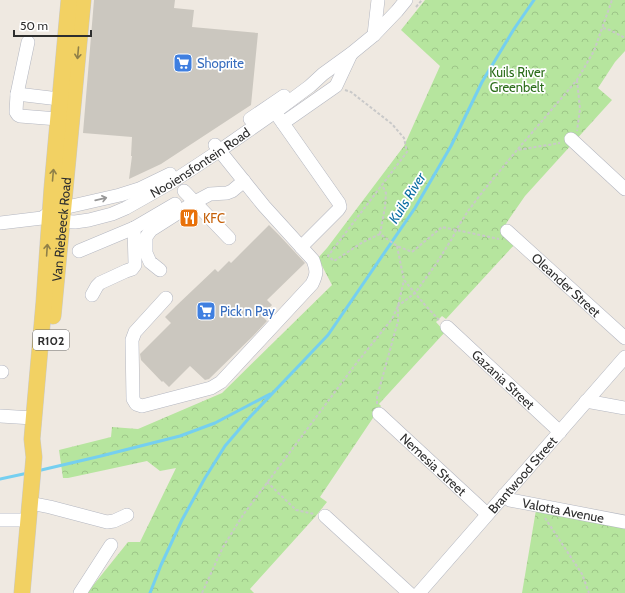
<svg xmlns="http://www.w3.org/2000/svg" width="625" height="593" font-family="Cabin,sans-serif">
  <defs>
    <pattern id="park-crowns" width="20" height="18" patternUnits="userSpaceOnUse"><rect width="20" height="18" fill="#b6e59e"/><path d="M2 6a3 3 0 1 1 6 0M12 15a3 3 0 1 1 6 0" fill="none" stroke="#9dc588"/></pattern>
  </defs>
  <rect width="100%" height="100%" fill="#efe9e1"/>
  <g fill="url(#park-crowns)">
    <polygon points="425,0 625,0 625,51 615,62 598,88 612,100 525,196 507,222 502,233 515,244 446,319 442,316 436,322 445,332 379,404 381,406 320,497 327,502 315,517 250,589 254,593 87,593 128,542 140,542 176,468 160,471 147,461 68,478 63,478 59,450 111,437 112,427 138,429 222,393 332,285 318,258 327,248 404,146 440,66 401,30"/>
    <polygon points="536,510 625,526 625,593 522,593"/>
  </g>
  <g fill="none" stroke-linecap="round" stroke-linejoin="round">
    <g stroke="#75cff0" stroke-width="3">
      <polyline points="37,471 101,456 180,436 215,423 270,394"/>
      <polyline points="0,479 28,473"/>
      <polyline points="150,593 161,565 182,520 205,478 225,446 249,418 328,335 415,208 451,146 482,82 514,29 534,0"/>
    </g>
  </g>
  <g fill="#cbc7bf">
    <polygon points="94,0 175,0 174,8 194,10 192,27 258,33 251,105 161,164 129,179 132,156 131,156 132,137 83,133"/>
    <polygon points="269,225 279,235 305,263 267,300 272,305 262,316 267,321 253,336 209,379 205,380 190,366 169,387 163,381 162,382 141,360 140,354 171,323 165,317 176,306 215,269 218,272 229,261 231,263"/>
  </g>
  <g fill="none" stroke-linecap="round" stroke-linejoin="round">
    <g stroke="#b4b7c1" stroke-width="14">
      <g id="minor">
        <polyline points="374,35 378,0"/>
        <polyline points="28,42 17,94 16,112 18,115 20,116 58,119"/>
        <polyline points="17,94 59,99"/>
        <polyline points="275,112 339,203 340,207 338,210 301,247"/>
        <polyline points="250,119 284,96"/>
        <polyline points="283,123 336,86 351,54"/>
        <polyline points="571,139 625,189"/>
        <polyline points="184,191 229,238"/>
        <path id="s1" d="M53,221L75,222L89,220L112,214L126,208L172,182L219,151L275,112L310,86L323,74L352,53L374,35L397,11L406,0"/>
        <polyline points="0,223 42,218 49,213 63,208 120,195 139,189 170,174"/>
        <path id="s2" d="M507,231L625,338"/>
        <polyline points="79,251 134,228 175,204"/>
        <polyline points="160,270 150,262 146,253 146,237 151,230 195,202 210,194 227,193 232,191 244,181"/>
        <polyline points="92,295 97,286 100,283 126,271 132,269 135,265 135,263 134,228"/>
        <path d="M166,298L135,332L132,340L133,399L136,404L142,406L211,388L221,382L312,284C317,274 317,271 313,260L264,206L215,145"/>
        <path id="s3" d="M447,327L560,432"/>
        <polyline points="0,372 2,372"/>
        <polyline points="586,401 625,408"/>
        <path id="s4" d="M379,414L487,514"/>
        <polyline points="0,416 33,418"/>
        <path id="s5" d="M504,495L510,500L625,522"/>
        <polyline points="30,503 50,507 107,522 114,521 127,515"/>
        <polyline points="325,516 409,593"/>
        <polyline points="0,520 28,520"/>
        <polyline points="80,593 111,545"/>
        <path id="s6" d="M419,593L625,357"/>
      </g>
    </g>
    <g stroke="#c9c9c9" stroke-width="17">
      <g id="major">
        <path id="s7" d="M53,316L83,0"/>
        <polyline points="22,593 34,457 32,439 44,302 52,188 69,0"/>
      </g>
    </g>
    <g stroke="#c9c9c9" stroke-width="2" stroke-dasharray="3 2" stroke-linecap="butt">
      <polyline points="416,7 422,0"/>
      <polyline points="603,28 610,30 625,38"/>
      <polyline points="577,80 580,109 577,131"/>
      <polyline points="345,90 351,92 392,124 404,138 407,152 328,256 334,261 363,242 380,234 397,246 412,252 442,227 499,239"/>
      <polyline points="518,149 577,80 594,51 612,0"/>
      <polyline points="380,234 385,207 386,193 382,185"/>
      <polyline points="397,246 404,280 425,305 439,320"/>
      <polyline points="377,404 377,397 398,321 398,306 415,293 436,264 453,237 456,230 468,211 484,190 517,150 560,143"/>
      <polyline points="267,482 296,510 314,514"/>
      <polyline points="545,518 582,574 589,593"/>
      <polyline points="202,593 223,547 243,515 355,365 392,319 398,306 404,280"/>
    </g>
    <use href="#minor" stroke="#fff" stroke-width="13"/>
    <use href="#major" stroke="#f2d163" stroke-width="16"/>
  </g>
  <defs><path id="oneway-shaft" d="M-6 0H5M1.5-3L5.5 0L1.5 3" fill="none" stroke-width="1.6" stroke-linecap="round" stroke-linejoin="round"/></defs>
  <g stroke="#908048">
    <use href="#oneway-shaft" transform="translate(78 53) rotate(95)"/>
    <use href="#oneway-shaft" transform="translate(53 175) rotate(-85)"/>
    <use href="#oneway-shaft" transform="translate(47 250) rotate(-86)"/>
  </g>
  <use stroke="#969696" href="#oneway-shaft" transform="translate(101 199) rotate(-13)"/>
  <defs>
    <g id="supermarket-square" transform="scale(1)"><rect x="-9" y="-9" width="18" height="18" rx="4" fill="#3f7fe0" stroke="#fff"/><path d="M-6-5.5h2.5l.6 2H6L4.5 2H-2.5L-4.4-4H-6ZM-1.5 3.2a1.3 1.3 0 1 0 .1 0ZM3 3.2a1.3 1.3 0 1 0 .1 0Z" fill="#fff"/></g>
    <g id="restaurant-square" transform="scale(1)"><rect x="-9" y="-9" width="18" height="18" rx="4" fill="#e8710a" stroke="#fff"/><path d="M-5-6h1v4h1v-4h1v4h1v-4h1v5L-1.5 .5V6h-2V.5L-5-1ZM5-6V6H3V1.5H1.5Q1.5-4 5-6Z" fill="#fff"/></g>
  </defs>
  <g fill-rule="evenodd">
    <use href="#supermarket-square" x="183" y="63"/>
    <use href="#restaurant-square" x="189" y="218"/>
    <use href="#supermarket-square" x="206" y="311"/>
  </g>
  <g text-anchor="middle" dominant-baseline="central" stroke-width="3.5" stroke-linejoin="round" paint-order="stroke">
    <rect fill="#fff" stroke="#6d6d6d" stroke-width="1" x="33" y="330" width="36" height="20" rx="3"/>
    <g font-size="12" font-weight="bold" fill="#2e2e2e">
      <text x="51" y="340">R102</text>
    </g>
    <g font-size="13" fill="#366cbe" stroke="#fff" text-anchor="start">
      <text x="197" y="63">Shoprite</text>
      <text x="220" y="311">Pick n Pay</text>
    </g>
    <g font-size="13" fill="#2c6e1b" stroke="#fff">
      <text x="517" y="72">Kuils River<tspan x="517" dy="15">Greenbelt</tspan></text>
    </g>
    <g font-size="13" fill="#2e2e2e" stroke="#fff">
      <text stroke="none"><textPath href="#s1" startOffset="162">Nooiensfontein Road</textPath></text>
      <text stroke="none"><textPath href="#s7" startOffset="87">Van Riebeeck Road</textPath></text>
      <text stroke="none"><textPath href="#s2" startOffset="80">Oleander Street</textPath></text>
      <text stroke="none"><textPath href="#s3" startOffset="77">Gazania Street</textPath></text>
      <text stroke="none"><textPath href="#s4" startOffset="74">Nemesia Street</textPath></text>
      <text stroke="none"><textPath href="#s6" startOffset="157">Brantwood Street</textPath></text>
      <text stroke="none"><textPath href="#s5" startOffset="62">Valotta Avenue</textPath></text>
    </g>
    <g font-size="13" fill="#c56008" stroke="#fff" text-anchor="start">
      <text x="203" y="218">KFC</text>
    </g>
    <g font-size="14" font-style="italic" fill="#0d6fa3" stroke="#fff">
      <text transform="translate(407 198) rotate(-58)">Kuils River</text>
    </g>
  </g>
  <path d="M14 30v6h77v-6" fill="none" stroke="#2e2e2e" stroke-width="2"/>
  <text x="20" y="30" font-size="12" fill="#2e2e2e" stroke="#ffffff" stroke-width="3" paint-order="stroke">50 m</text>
</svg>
